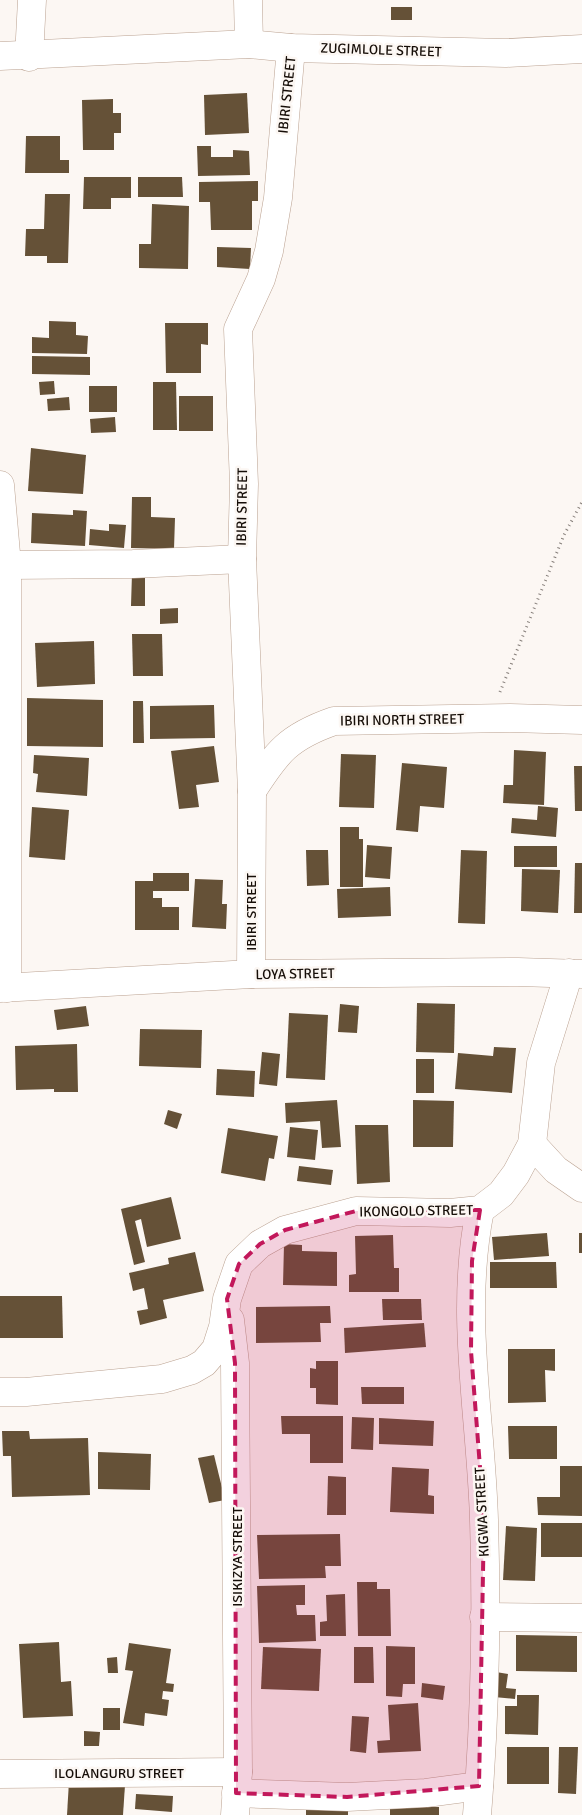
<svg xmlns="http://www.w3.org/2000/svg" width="582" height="1815" font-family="Signika,sans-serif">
  <rect width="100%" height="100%" fill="#fcf7f3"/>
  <g fill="#655137">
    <rect x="391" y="7" width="21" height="13"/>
    <polygon points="247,93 249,133 205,135 204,95"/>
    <polygon points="113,99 113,113 121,113 121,133 114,133 114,150 83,150 82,100"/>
    <polygon points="26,136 60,136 60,160 69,160 69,173 25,173"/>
    <polygon points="197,146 211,146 211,157 233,157 233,150 249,151 250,175 198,176"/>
    <polygon points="84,177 131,177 131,198 111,198 111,209 83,209"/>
    <polygon points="138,177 182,177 183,197 138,197"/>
    <polygon points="258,181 258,201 252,201 252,230 211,230 210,202 199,202 199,182"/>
    <polygon points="45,194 70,194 68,263 47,263 47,256 25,256 26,229 44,229"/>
    <polygon points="152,204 189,206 188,269 139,268 139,244 151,244"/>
    <polygon points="217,247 251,248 250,269 217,267"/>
    <polygon points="49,321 76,322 76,335 88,336 87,354 32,353 32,337 49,338"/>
    <polygon points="165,323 208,323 208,345 201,344 201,373 166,373"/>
    <polygon points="32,356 90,357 90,375 32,374"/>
    <polygon points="54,381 55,394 40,395 39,382"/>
    <polygon points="153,382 176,382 177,430 153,430"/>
    <rect x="89" y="386" width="28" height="26"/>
    <rect x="179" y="396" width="34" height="35"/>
    <polygon points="69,397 70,410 48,411 47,399"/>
    <polygon points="115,417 116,432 91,433 90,419"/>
    <polygon points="31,448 86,455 83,494 28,491"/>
    <polygon points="132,497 151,497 151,517 175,518 174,549 131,548"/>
    <polygon points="73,510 87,511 85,546 31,543 32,513 73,515"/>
    <polygon points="109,524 126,525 124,548 89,545 90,529 109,531"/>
    <polygon points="132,573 145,573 145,606 131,606"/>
    <polygon points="178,608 178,623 160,624 160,609"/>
    <polygon points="132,634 162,634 163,676 133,676"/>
    <polygon points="94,641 95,684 37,687 35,643"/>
    <polygon points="27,698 103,700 103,747 27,746"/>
    <polygon points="133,701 143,701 144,743 133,743"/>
    <polygon points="214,705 215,738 150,739 150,706"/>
    <polygon points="214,746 219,782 196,785 199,807 179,809 171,751"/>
    <polygon points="514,750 546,752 544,805 503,803 504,785 513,785"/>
    <polygon points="341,754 376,755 374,808 339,807"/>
    <polygon points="34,755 89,758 87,796 36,792 38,774 33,773"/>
    <polygon points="402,763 447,767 444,808 420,806 418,832 396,830"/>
    <polygon points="574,766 582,766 582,811 575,811"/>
    <polygon points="538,806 558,808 556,837 511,833 512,818 537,820"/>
    <polygon points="32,807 69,810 65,860 29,857"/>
    <polygon points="340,827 359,827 359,839 363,839 363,887 340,887"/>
    <polygon points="367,845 392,847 390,879 365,877"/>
    <rect x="514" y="846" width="43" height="21"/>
    <polygon points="306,850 328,850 329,885 307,886"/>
    <polygon points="461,850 487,851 485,924 458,923"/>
    <polygon points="575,863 582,863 582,913 574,913"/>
    <polygon points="522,869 560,870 558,913 521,911"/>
    <polygon points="153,873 189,873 189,891 153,891 153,898 162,898 162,907 179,907 179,930 135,930 135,881 153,881"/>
    <polygon points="195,879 223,880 222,904 227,904 226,929 192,927"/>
    <polygon points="390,887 391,916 338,918 337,889"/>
    <polygon points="417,1003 455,1004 454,1053 416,1052"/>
    <polygon points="340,1004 359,1006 357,1033 338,1032"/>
    <polygon points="86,1006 89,1026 57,1030 54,1010"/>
    <polygon points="289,1013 328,1015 325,1080 286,1078"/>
    <polygon points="140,1029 202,1030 201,1068 139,1066"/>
    <polygon points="77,1044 78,1092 54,1092 54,1089 16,1090 15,1046"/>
    <polygon points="494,1047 516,1048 512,1093 455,1089 458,1053 493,1056"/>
    <polygon points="262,1052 280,1054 277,1086 259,1084"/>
    <rect x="416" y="1059" width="18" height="34"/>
    <polygon points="217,1069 255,1071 254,1097 216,1095"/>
    <polygon points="337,1100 341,1147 322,1148 320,1121 286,1123 285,1103"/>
    <polygon points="413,1100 454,1101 453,1147 413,1147"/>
    <polygon points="168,1110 182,1114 177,1129 164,1124"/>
    <polygon points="355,1125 388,1125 390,1182 357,1184"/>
    <polygon points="290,1127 318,1130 315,1160 287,1157"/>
    <polygon points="228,1128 278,1136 274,1159 269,1158 265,1181 221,1173"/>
    <polygon points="299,1166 333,1170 331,1185 297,1181"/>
    <polygon points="171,1197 181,1239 147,1247 141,1219 135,1221 145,1262 134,1265 121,1209"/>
    <polygon points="547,1233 549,1256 494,1260 492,1237"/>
    <rect x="579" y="1233" width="3" height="20"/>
    <polygon points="393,1235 394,1268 399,1268 399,1292 349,1292 349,1275 356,1274 355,1236"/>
    <polygon points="284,1244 302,1245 302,1251 337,1252 337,1286 283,1285"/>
    <polygon points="195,1252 204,1291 163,1300 167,1318 140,1325 137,1311 148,1309 144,1288 133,1291 129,1273 169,1264 168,1258"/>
    <polygon points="490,1262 556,1262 557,1288 490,1288"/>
    <polygon points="0,1296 62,1296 63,1338 0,1338"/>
    <polygon points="382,1299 421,1299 422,1320 383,1320"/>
    <polygon points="330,1306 331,1323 320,1323 321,1342 256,1343 256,1307"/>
    <polygon points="424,1323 426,1347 345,1353 344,1328"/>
    <polygon points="508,1349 555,1349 555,1371 545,1370 546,1402 508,1403"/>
    <polygon points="316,1361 338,1361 338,1405 316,1404 316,1388 310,1388 310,1368 316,1369"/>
    <polygon points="361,1387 404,1387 404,1404 362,1404"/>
    <polygon points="281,1416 343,1416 343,1463 310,1463 310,1434 282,1434"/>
    <polygon points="352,1417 374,1418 373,1450 351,1449"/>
    <polygon points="379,1418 434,1421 433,1446 379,1444"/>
    <polygon points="508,1426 557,1426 557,1459 509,1459"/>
    <polygon points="2,1431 29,1431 30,1439 88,1438 90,1495 12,1497 11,1456 3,1456"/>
    <polygon points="98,1452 151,1454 150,1490 98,1489"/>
    <polygon points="214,1455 225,1500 209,1503 198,1458"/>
    <polygon points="560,1466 582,1466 582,1516 538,1515 537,1497 560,1497"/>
    <polygon points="392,1467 429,1469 428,1495 434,1496 434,1514 390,1512"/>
    <polygon points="328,1476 346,1477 346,1515 327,1515"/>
    <rect x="541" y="1523" width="41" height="34"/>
    <polygon points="506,1526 537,1528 535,1581 503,1580"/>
    <polygon points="340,1534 341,1566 325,1566 326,1578 259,1579 257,1535"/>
    <polygon points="357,1582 377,1582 377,1589 390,1589 391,1636 358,1636"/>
    <polygon points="305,1585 305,1605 296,1605 297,1615 315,1615 316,1641 259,1643 257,1586"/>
    <polygon points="345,1594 346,1636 320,1636 320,1622 327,1621 326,1595"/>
    <polygon points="516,1635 577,1636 577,1672 516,1671"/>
    <polygon points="59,1642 61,1682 71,1681 73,1716 23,1718 19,1644"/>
    <polygon points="129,1643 171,1649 166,1683 174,1684 173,1692 163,1691 162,1699 169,1700 167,1716 145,1713 144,1726 123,1723 133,1671 125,1670"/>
    <polygon points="386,1646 415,1647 415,1684 403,1684 402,1697 386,1696"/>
    <polygon points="263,1647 321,1649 319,1691 261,1689"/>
    <polygon points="354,1647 373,1647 374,1683 354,1683"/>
    <polygon points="117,1657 118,1673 108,1673 107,1658"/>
    <polygon points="496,1672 508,1674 506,1688 516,1689 515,1699 494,1697"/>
    <polygon points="422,1683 445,1686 443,1700 421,1697"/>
    <polygon points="517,1695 539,1695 538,1735 505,1734 505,1706 517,1706"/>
    <polygon points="418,1703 421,1751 378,1753 377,1741 390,1740 388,1705"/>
    <rect x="103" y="1708" width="17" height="22"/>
    <polygon points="352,1716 369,1717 366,1753 350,1751"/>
    <polygon points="84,1731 100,1732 99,1746 84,1746"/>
    <rect x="507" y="1747" width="42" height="37"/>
    <polygon points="559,1747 578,1747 576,1794 558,1793"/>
    <polygon points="69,1781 125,1785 123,1815 67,1815"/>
    <polygon points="136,1794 173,1796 172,1812 135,1809"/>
    <polygon points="390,1806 439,1807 439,1815 390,1815"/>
    <rect x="306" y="1809" width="42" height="6"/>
  </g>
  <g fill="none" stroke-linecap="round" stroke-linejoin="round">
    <g stroke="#bba291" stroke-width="29">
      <g id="minor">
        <polyline points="248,0 249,44"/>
        <polyline points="0,56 249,44 291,48 506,53 582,49"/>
        <polyline points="29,57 32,0"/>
        <polyline points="0,485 7,565 7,988"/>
        <polyline points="7,565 133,564 242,559"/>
        <path d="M252,791C277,752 288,737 334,721L510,718L582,720"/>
        <polyline points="251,974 252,791 242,559 244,484 238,329 261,279 269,251 278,198 291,48"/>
        <polyline points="0,988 251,974 518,972 582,974"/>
        <polyline points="532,1144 556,1170 582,1188"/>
        <polyline points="230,1320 235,1363 238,1772 235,1815"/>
        <polyline points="0,1392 26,1392 162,1379 192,1370 204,1363 216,1349 223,1327 227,1299 239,1264 260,1244 285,1230 356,1211 450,1213 480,1210 501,1194 516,1174 532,1144 541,1063 569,973"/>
        <polyline points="484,1617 582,1618"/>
        <polyline points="0,1774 238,1772"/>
        <polyline points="236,1793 347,1797 426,1793 479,1786"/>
        <path d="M477,1815C485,1717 487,1618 484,1520C481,1416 459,1314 480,1210"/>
      </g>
    </g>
    <polyline stroke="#867f7a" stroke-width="3" stroke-dasharray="1 4" stroke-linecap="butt" points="500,692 564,535 582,502"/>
    <use href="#minor" stroke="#fff" stroke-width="28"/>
  </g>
  <path fill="#c2185b" fill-opacity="0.2" stroke="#c2185b" stroke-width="4" stroke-dasharray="10 6" stroke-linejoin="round" d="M480,1210L472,1261L471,1351L484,1519L479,1786L347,1797L236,1793L235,1363L227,1299L239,1264L260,1244L285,1230L356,1211Z"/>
  <g text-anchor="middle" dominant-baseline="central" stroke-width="5" stroke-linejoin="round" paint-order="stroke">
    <g font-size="14" fill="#160e08" stroke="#fcf7f3">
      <text transform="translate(381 50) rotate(2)">ZUGIMLOLE STREET</text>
      <text transform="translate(287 95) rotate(-84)">IBIRI STREET</text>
      <text transform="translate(242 507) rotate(-89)">IBIRI STREET</text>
      <text transform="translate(402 720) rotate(-1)">IBIRI NORTH STREET</text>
      <text transform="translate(251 912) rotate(-90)">IBIRI STREET</text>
      <text transform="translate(295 974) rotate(-1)">LOYA STREET</text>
      <text transform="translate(416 1211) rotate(-1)">IKONGOLO STREET</text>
      <text transform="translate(482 1512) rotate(-93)">KIGWA STREET</text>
      <text transform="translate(237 1557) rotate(-90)">ISIKIZYA STREET</text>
      <text x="119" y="1773">ILOLANGURU STREET</text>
    </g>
  </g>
</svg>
